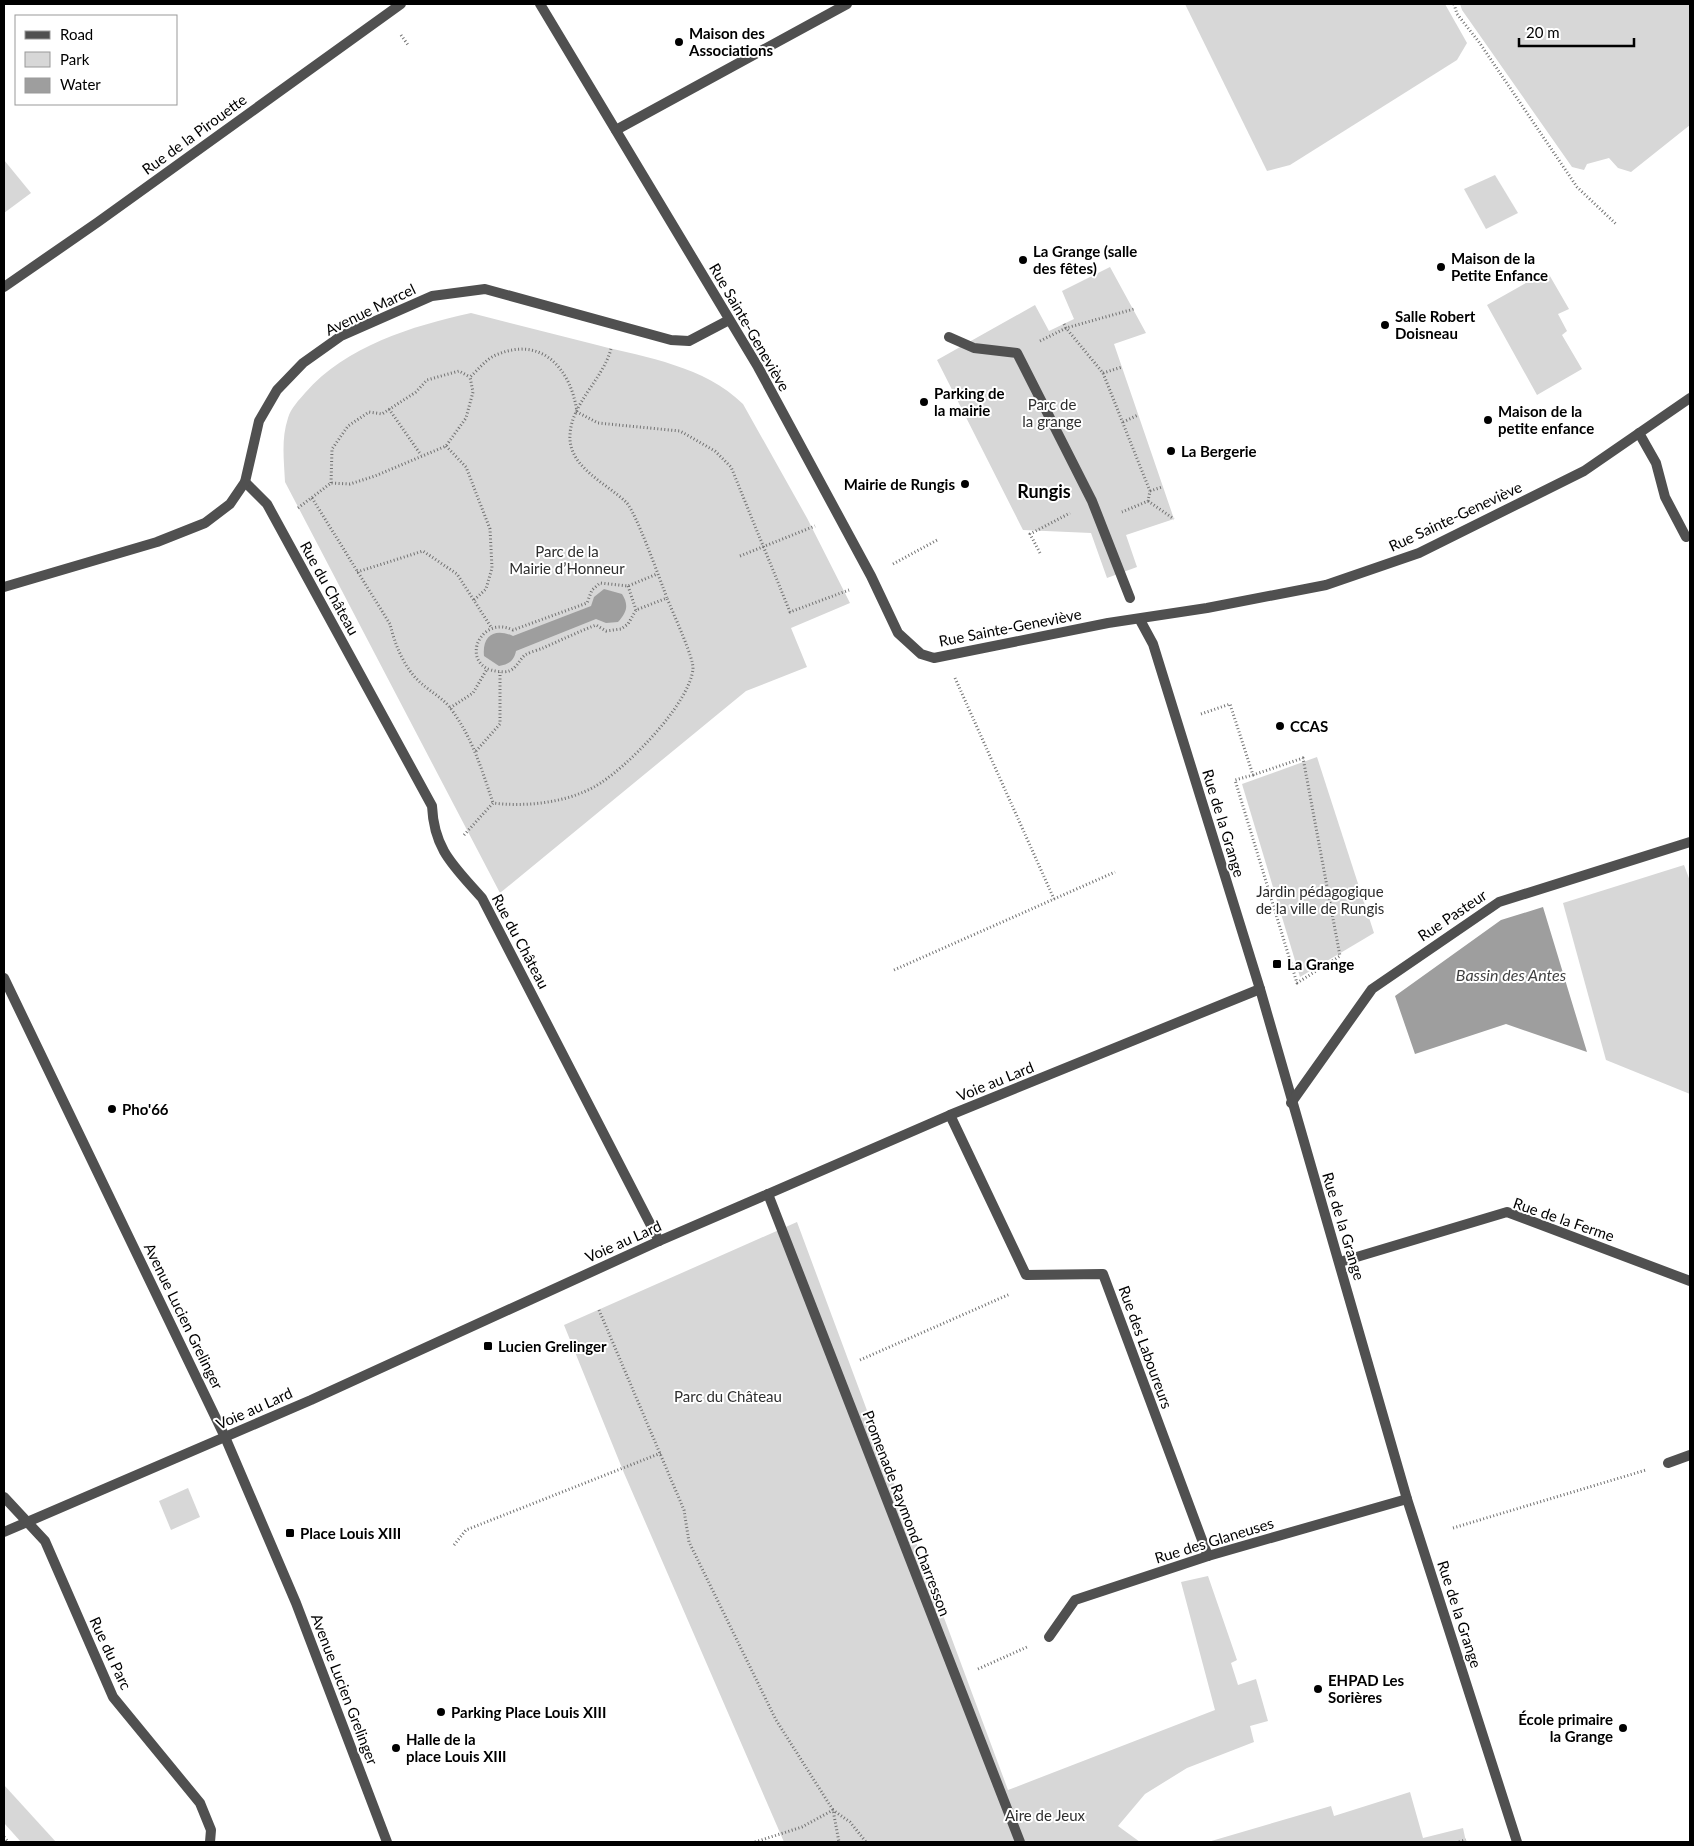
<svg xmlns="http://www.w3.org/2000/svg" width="1694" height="1846" font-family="Lato,sans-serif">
  <rect width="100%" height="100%" fill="#fff"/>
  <g fill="#d7d7d7">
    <polygon points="1185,4 1445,4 1467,43 1457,60 1290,165 1267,171"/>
    <polygon points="1460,4 1690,4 1690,125 1631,172 1618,168 1609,158 1587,164 1584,170 1572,167 1462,10"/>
    <polygon points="4,160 31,193 4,213"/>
    <polygon points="1495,175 1518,213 1486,229 1464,189"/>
    <polygon points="1110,267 1146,333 1114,344 1174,519 1126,535 1137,567 1107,578 1091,533 1023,530 937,360 1035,305 1049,331 1074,319 1062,291"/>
    <polygon points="1547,271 1569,309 1558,314 1567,331 1562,335 1582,369 1537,395 1487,305"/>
    <path d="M471,313C513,324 555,334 597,345C648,358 704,366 743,404L807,518L850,603L791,628L807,667L746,691L500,893L285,482C284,460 281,439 288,418C291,408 299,400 305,393C346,346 412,326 471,313Z"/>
    <polygon points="1317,757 1374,933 1300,977 1242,784"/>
    <polygon points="1684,865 1690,881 1690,1094 1606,1060 1563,903"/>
    <polygon points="797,1222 1008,1790 1215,1710 1181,1582 1208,1576 1237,1660 1231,1663 1238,1685 1256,1679 1268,1721 1250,1726 1254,1742 1187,1768 1145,1794 1118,1826 1140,1842 784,1842 624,1473 564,1325"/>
    <polygon points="188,1488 200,1517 171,1530 159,1501"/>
    <polygon points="4,1785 56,1842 21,1842 4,1823"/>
    <polygon points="1410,1792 1423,1838 1463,1828 1466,1842 1208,1842 1331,1806 1334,1816"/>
  </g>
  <g fill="#9e9e9e">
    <path d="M604,589L622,594C629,605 627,612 618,622L606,623L596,619L516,651C514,661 509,664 499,666L484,656C482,635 495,628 513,636L591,606L594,597Z"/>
    <polygon points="1543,907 1587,1052 1506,1024 1415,1054 1395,996 1501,920"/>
  </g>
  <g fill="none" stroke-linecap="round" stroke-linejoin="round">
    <g stroke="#727272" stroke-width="3" stroke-dasharray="1 2.5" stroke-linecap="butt">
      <polyline points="1454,4 1457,14 1479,42 1577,187 1616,224"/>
      <polyline points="401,35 408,45"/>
      <polyline points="1064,324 1066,328 1134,309"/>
      <polyline points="1040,341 1066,328 1103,373 1150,491 1148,501 1122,512"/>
      <path d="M611,349C603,379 571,404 570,435C568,467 606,483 626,502C636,512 660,580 667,598L636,610L628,624L621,629L606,631L596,625C578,632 561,640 543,648C538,650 530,652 525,655C519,660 517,668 509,671C504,673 491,671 486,668C463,654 484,616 513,630L587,603L592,590L600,583L628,586L657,574"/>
      <polyline points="1103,373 1122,367"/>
      <polyline points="389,409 421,455"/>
      <polyline points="1123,422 1138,415"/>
      <polyline points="446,446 466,467 490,529 492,568 486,589 474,600"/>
      <polyline points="331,483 332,449 348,426 369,412 382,414 416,392 427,380 459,371 470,377"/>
      <polyline points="1150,491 1162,487"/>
      <path d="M312,498L390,624C395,645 405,670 422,684C431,692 444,699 451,709C472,737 482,770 493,803"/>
      <polyline points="1148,501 1174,519"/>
      <path d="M298,508L331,483L350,484L375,476L446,446L466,418L473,392L470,377C478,370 486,359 496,355C542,335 571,369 577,412L598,423L680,431L715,451L731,467L790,612L849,590"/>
      <polyline points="1040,553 1030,534 1070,513"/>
      <polyline points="740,556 815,526"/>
      <polyline points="893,564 939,539"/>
      <polyline points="357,572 423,551 457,574 491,627"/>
      <polyline points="628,586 636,610"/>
      <polyline points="955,678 1054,899"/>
      <polyline points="450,708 473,693 487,669"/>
      <polyline points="1201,714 1230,704 1253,775 1235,780 1297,983 1340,956 1303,758 1253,775"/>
      <polyline points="476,751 500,724 500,672"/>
      <path d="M464,835L493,803C525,807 565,803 594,787C625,770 689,705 693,669C694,658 672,611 667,598"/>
      <polyline points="894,970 1115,872"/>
      <polyline points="599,1310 684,1510 689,1542 776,1720 833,1810 839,1842"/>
      <polyline points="860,1360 1010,1294"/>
      <polyline points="1453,1528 1646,1470"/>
      <polyline points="454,1545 466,1530 661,1453"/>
      <polyline points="978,1669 1027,1647"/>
      <polyline points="4,1837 8,1842"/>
      <polyline points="755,1842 802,1827 833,1810 850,1822 866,1842"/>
      <polyline points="1459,1842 1466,1840"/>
    </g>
    <g stroke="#505050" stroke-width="10">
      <polyline points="949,337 974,348 1017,353 1092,501 1130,598"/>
      <polyline points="1639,433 1656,463 1665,497 1686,537"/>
      <polyline points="768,1194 1020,1842"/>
    </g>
    <g stroke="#505050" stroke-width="10">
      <polyline points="540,4 758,367 871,576 898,633 921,654 934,658 1108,623 1207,608 1326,585 1419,553 1584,471 1690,398"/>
      <polyline points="616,130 847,4"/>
      <path d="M245,482L267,504L432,806C434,850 454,866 482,898L659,1241"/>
      <polyline points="4,587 157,542 205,523 230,504 245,482 259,421 277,390 303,363 341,336 432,296 485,289 671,340 689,341 729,320"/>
      <polyline points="1140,620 1153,644 1260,989 1407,1499 1517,1842"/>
      <polyline points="4,978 225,1437 296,1603 387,1842"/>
      <polyline points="1291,1103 1372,989 1499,902 1690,842"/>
      <polyline points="950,1115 1026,1275 1103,1274 1208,1556"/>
      <polyline points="1340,1262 1507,1212 1690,1281"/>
      <polyline points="1668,1463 1690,1455"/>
      <polyline points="4,1497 45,1541 113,1697 200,1803 211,1830 210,1842"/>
      <polyline points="4,1532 311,1400 659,1241 768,1194 950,1115 1260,989"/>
      <polyline points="1049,1637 1075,1600 1208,1556 1407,1499"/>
    </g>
    <polyline stroke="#505050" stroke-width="10" points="4,287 98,222 401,4"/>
  </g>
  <g fill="#000" stroke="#fff" stroke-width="2">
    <circle cx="679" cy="42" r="5"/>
    <circle cx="1023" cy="260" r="5"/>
    <circle cx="1441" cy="267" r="5"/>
    <circle cx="1385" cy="325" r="5"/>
    <circle cx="924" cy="402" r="5"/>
    <circle cx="1488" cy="420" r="5"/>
    <circle cx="1171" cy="451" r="5"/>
    <circle cx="965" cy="484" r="5"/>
    <circle cx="1280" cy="726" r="5"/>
    <rect x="1272" y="959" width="10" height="10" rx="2.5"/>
    <circle cx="112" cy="1109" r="5"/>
    <rect x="483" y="1341" width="10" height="10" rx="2.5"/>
    <rect x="285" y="1528" width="10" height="10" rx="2.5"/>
    <circle cx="1318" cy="1689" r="5"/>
    <circle cx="441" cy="1712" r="5"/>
    <circle cx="1623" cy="1728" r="5"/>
    <circle cx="396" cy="1748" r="5"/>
  </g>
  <g text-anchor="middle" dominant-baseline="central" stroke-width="4" stroke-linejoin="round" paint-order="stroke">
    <g font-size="15" font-weight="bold" fill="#000" stroke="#fff" text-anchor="start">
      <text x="689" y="33">Maison des<tspan x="689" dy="17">Associations</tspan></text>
      <text x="1033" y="251">La Grange (salle<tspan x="1033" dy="17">des fêtes)</tspan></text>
      <text x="1451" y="258">Maison de la<tspan x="1451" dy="17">Petite Enfance</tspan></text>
      <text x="1395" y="316">Salle Robert<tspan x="1395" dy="17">Doisneau</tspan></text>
      <text x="934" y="393">Parking de<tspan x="934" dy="17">la mairie</tspan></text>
      <text x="1498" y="411">Maison de la<tspan x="1498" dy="17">petite enfance</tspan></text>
      <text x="1181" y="451">La Bergerie</text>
      <text x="955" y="484" text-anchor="end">Mairie de Rungis</text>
      <text x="1290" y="726">CCAS</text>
      <text x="1287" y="964">La Grange</text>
      <text x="122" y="1109">Pho'66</text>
      <text x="498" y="1346">Lucien Grelinger</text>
      <text x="300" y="1533">Place Louis XIII</text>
      <text x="1328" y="1680">EHPAD Les<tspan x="1328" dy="17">Sorières</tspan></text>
      <text x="451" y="1712">Parking Place Louis XIII</text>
      <text x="1613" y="1719" text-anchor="end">École primaire<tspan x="1613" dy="17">la Grange</tspan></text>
      <text x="406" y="1739">Halle de la<tspan x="406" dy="17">place Louis XIII</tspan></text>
    </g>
    <g font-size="15" fill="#000" stroke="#fff">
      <text transform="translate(194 134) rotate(-36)">Rue de la Pirouette</text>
      <text transform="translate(370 309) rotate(-26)">Avenue Marcel</text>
      <text transform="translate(750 327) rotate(60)">Rue Sainte-Geneviève</text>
      <text transform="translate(1455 516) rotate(-25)">Rue Sainte-Geneviève</text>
      <text transform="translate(330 588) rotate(61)">Rue du Château</text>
      <text transform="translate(1010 627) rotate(-11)">Rue Sainte-Geneviève</text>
      <text transform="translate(1224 823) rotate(73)">Rue de la Grange</text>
      <text transform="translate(1452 915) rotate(-34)">Rue Pasteur</text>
      <text transform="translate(521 941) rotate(62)">Rue du Château</text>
      <text transform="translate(995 1081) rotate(-22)">Voie au Lard</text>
      <text transform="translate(1564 1219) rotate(19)">Rue de la Ferme</text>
      <text transform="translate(1344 1226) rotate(73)">Rue de la Grange</text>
      <text transform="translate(623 1241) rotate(-24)">Voie au Lard</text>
      <text transform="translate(184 1316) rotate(64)">Avenue Lucien Grelinger</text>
      <text transform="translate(1146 1347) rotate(70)">Rue des Laboureurs</text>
      <text transform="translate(254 1408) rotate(-24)">Voie au Lard</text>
      <text transform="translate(907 1513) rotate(69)">Promenade Raymond Charresson</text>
      <text transform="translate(1214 1540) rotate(-17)">Rue des Glaneuses</text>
      <text transform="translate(1460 1614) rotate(72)">Rue de la Grange</text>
      <text transform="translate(111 1653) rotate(65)">Rue du Parc</text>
      <text transform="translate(345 1689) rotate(69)">Avenue Lucien Grelinger</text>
    </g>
    <g font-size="15" fill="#2e2e2e" stroke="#fff">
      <text x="1052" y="404">Parc de<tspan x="1052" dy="17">la grange</tspan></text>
      <text x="567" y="551">Parc de la<tspan x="567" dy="17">Mairie d’Honneur</tspan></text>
      <text x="1320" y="891">Jardin pédagogique<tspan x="1320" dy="17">de la ville de Rungis</tspan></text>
      <text x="728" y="1396">Parc du Château</text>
      <text x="1045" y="1815">Aire de Jeux</text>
    </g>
    <g font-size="16" font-style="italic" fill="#3f3f3f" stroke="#fff">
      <text x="1511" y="974">Bassin des Antes</text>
    </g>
    <g font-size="18" font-weight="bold" fill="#000" stroke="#fff">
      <text x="1044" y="491">Rungis</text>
    </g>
  </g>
  <rect width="1694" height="1846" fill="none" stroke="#000000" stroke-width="10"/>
  <rect x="15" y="15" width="162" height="90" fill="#ffffff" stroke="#999999"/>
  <rect x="25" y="31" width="25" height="8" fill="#505050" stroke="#999999"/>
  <text x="60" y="40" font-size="15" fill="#000000">Road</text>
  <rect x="25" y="52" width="25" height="15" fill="#d7d7d7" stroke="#999999"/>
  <text x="60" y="65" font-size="15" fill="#000000">Park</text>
  <rect x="25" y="78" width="25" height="15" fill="#9e9e9e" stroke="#999999"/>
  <text x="60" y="90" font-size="15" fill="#000000">Water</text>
  <path d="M1519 38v8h115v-8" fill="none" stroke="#000000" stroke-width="2.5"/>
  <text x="1526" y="38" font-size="15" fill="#000000" stroke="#ffffff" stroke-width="4" paint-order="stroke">20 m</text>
</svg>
